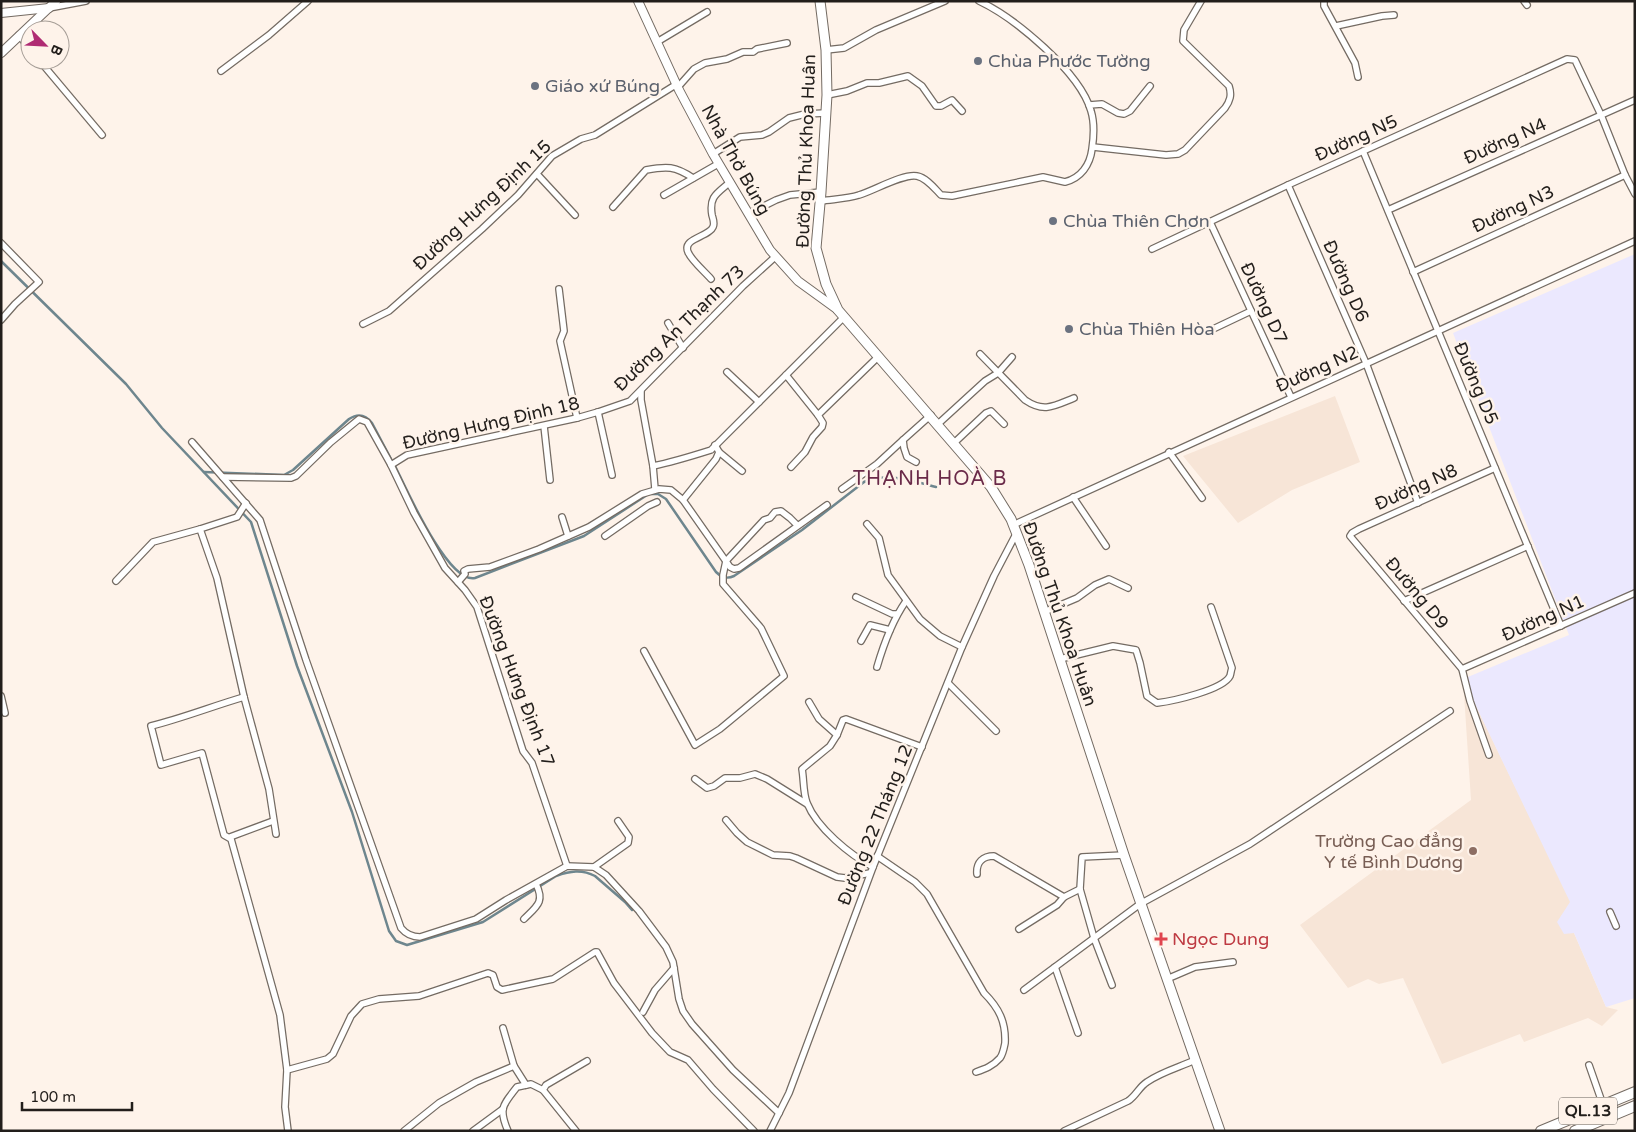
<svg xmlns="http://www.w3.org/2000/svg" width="1636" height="1132" font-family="'Varela Round',sans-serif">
  <rect width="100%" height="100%" fill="#fef3ea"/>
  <g fill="#f7e5d7">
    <polygon points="1335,396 1360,462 1292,490 1238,523 1183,456"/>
    <polygon points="1463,679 1571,902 1574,933 1606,1007 1618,1010 1602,1026 1588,1018 1524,1042 1520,1034 1442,1064 1403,978 1379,984 1368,979 1348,988 1300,925 1471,800"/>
  </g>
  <polygon fill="#ebe8fe" points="1635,254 1635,998 1606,1007 1574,933 1564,934 1557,922 1570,902 1463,679 1569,635 1453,333"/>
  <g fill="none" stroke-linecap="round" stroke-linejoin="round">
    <g stroke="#6e868e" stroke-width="2.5">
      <path d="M1,261L126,384L162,428L251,522L297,666L352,812L389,931L396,941L407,945L483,922L556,876C570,871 582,869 595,876L625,902L632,910"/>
      <path d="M395,466C406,488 448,584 475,578L584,536L647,495"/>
      <path d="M204,472L284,475L293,470L349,419C358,413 365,414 372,423L391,459"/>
      <path d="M652,494H658L666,499L716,572C722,578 727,579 734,576L802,530L864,482C887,472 913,481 936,487"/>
    </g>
    <g stroke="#746b63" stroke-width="8">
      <g id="minor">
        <polyline points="1324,1 1324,6 1355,63 1358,77"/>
        <polyline points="1524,1 1527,5"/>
        <polyline points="49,8 86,1"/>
        <polyline points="1336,26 1382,16 1394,15"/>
        <polyline points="19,35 30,49"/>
        <polyline points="657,42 707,12"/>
        <polyline points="826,50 844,48 876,30 945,1"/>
        <polyline points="39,60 102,135"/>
        <polyline points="221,71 269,35 308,1"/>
        <polyline points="678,87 694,69 705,63 727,59 743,52 753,52 757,49 787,43"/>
        <polyline points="827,95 847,91 867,83 879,83 908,76 922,86 936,106 941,106 952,100 962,111"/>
        <polyline points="1089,105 1102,104 1118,113 1124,114 1130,111 1150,86"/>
        <path d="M1093,147L1166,155L1178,154L1185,150L1225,108C1230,101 1232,95 1229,86L1183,41L1184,30L1201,1"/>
        <polyline points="1363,151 1561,626"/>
        <polyline points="713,154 740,137 762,135 769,132 789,118 805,114 826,113"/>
        <polyline points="537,174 575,215"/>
        <polyline points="1288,185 1366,363 1418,503"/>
        <polyline points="664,195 718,164"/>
        <path d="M821,201C833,199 847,199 859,195C873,191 904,173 917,176C927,178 935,189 941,195L952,196L1043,177L1065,182C1081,178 1090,165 1092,149C1094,136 1095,124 1091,111C1080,72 1015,18 979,1"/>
        <path d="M613,207L646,170C667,166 675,166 693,178"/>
        <polyline points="1388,210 1635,100"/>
        <polyline points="748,214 776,200 790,195 821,192"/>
        <polyline points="1210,222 1291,397"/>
        <polyline points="1,243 39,282 15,304 1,320"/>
        <polyline points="1152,249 1288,185 1567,59 1575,60 1601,115 1625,175 1635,194"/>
        <polyline points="1413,272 1625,175"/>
        <path d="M711,279C705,272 691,260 688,252C682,238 709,237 713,227C715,223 713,219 712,215C709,197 716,194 729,183"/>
        <polyline points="559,289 564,331 560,341 577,418"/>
        <polyline points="668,323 683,348"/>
        <polyline points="363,324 389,311 482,229 518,195 552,156 581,139 595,135 677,84"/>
        <polyline points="1211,330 1251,311"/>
        <path d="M980,354L1025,400C1044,413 1054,406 1074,398"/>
        <polyline points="727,372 759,402"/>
        <polyline points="786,375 818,415 823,423 822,427 813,437 805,452 791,467"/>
        <polyline points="641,391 641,400 653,466 655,489"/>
        <polyline points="598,412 612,475"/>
        <polyline points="818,415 879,356"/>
        <polyline points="938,424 985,381 998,373 1012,357"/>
        <polyline points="544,426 550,480"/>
        <path d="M192,442L260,520L306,660L401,928C406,934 412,937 420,937L476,919L506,900L567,866L594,867L606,875L639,911L666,947L673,962L679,999L683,1011L692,1024L733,1070L779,1113"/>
        <polyline points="954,443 986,413 991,411 1004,424"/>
        <polyline points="719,452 742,471"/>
        <polyline points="1169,452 1202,498"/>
        <polyline points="916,462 907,457 904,448 903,440 931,415"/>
        <polyline points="391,465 407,455 577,418 598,412 630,401 743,286 775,257"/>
        <path d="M653,466C673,462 692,456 711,450L844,317"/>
        <polyline points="223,477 291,478 296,476 331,442 359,419 367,422 391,465 414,513 445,568 465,590 477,607 523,751 532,763 567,866"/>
        <polyline points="842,489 877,464 903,440"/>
        <polyline points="1073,497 1106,546"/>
        <polyline points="683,500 716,459 719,452 715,445"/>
        <polyline points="246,503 237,517 200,529 217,578 244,697 269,789 276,834"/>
        <polyline points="562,517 568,536"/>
        <polyline points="867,524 879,538 888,575 920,619 940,636 962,647"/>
        <polyline points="1013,525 1635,241"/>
        <polyline points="605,536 648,506 657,502"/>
        <polyline points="116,581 153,542 200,529"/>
        <polyline points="458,582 465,574 464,571 468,569 490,567 539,549 589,527 642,494 659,489 671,490 683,500 730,567 734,569 739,568 827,505"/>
        <polyline points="856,597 892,614 897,614"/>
        <polyline points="1404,601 1528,546"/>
        <polyline points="1044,612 1077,598 1095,585 1109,579 1128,588"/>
        <polyline points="861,641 870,625 890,630"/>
        <polyline points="644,651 695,745 720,729 784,676 761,628 723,584 723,575 726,561 764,520 770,518 775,512 781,511 790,518 797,525"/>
        <path d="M1060,659L1113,646L1136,650L1140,663L1147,696L1157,703C1173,701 1223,690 1230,676C1231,673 1231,670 1232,668L1211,607"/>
        <path d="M877,667C884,643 892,621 906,601"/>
        <polyline points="1462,669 1635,593"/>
        <polyline points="948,683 996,731"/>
        <polyline points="1,696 5,713"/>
        <path d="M244,697C213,706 183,718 151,726L161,765L202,753L224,835L231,839L280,1015L287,1070"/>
        <polyline points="809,702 819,719 837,735"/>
        <polyline points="1489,755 1470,701 1462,669 1350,536 1352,533 1359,529 1495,468"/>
        <polyline points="695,779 707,788 714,786 725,778 740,778 755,774 767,779 807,804"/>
        <polyline points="726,820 737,833 747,842 773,855 790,856 796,858 837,877 845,878 870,873"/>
        <polyline points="230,837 273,821"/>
        <path d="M877,856L915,882L927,894L984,993C999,1008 1006,1022 1005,1043C1004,1048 1003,1054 1000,1058C993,1066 985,1069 976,1072"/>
        <polyline points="594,867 628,843 629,837 618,821"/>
        <path d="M873,867C850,855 817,828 807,803C803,793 804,780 802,769L830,746L837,735L843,720L846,719L922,747"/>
        <path d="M977,874C976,862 983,856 994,856L1064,897L1080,889L1082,857L1124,855"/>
        <polyline points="1080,889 1094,938 1112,985"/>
        <polyline points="1610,912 1616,926"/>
        <path d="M524,919C537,906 545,902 536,884"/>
        <polyline points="1019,929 1057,905 1064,897"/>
        <polyline points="1055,967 1078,1033"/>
        <polyline points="1167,979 1195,967 1233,962"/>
        <polyline points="1024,990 1140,904 1250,844 1450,711"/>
        <polyline points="643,1012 655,990 674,968"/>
        <polyline points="503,1028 514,1066"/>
        <polyline points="1589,1065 1603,1105"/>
        <polyline points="288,1131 285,1107 287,1070 327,1059 333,1054 351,1016 362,1004 379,999 419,996 488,973 493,975 497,987 502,990 553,979 595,952 597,952 614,983 652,1033 670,1052 688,1060 713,1089 754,1131"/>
        <polyline points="404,1131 439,1103 476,1082 514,1066 526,1085"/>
        <polyline points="473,1131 503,1109"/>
        <path d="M508,1131C498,1108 503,1105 517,1087L531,1084L543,1090"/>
        <polyline points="576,1131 543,1090 546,1085 587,1061"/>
        <polyline points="770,1131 789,1093 873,867 962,647 994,576 1016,534"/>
        <path d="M1064,1131L1128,1101C1136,1096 1139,1087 1147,1082C1161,1072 1180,1067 1195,1060"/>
      </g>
    </g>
    <g stroke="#746b63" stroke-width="10">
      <g id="tertiary">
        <polyline points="638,1 679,90 713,154 770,250 798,281 838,310"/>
        <polyline points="1,13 49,8"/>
        <polyline points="1,53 56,1"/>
      </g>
    </g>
    <g stroke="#746b63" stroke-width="11">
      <polyline id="secondary" points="820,1 826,50 827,95 821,192 816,248 826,284 838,310 991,487 1011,519 1029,565 1124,855 1220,1131"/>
    </g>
    <g stroke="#746b63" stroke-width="12">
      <g id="trunk">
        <polyline points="1541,1131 1635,1092"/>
        <polyline points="1575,1131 1635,1106"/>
      </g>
    </g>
    <use href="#minor" stroke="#fff" stroke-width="5.5"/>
    <use href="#tertiary" stroke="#fff" stroke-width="8"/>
    <use href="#secondary" stroke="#fff" stroke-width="9"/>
    <use href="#trunk" stroke="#fff" stroke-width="10"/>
  </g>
  <g fill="#6b7280" stroke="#fef3ea" stroke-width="2">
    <circle cx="978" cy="61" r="5"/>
    <circle cx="535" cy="86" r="5"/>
    <circle cx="1053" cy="221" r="5"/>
    <circle cx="1069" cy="329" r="5"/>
  </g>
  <circle fill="#8d6e63" stroke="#fef3ea" stroke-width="2" cx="1473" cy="851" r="5"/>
  <path fill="#e0444e" stroke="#fef3ea" stroke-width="2" d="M1158.5 931.5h5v5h5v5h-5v5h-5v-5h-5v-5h5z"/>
  <g text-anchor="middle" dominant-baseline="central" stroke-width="5" stroke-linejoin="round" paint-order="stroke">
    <rect fill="#fef3ea" stroke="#645e59" stroke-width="1" x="1559" y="1097.5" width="58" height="27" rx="4"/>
    <g font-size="16" font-weight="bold" fill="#221e1b">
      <text x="1588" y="1111">QL.13</text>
    </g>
    <g font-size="18" fill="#5b616d" stroke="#fef3ea" text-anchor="start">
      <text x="988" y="61">Chùa Phước Tường</text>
      <text x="545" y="86">Giáo xứ Búng</text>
      <text x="1063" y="221">Chùa Thiên Chơn</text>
      <text x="1079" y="329">Chùa Thiên Hòa</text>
    </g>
    <g font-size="18" fill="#221e1b" stroke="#fef3ea">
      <text transform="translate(1356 138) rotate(-24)">Đường N5</text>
      <text transform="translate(1505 141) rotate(-24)">Đường N4</text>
      <text transform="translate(806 151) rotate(-88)">Đường Thủ Khoa Huân</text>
      <text transform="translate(736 160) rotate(61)">Nhà Thờ Búng</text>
      <text transform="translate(482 205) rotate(-43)">Đường Hưng Định 15</text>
      <text transform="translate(1513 209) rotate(-25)">Đường N3</text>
      <text transform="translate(1346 281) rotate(66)">Đường D6</text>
      <text transform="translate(1264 303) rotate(65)">Đường D7</text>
      <text transform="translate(679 328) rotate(-44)">Đường An Thạnh 73</text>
      <text transform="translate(1317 369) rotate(-24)">Đường N2</text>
      <text transform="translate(1476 383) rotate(67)">Đường D5</text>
      <text transform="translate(491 423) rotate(-13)">Đường Hưng Định 18</text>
      <text transform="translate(1416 487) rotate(-24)">Đường N8</text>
      <text transform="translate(1417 593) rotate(50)">Đường D9</text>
      <text transform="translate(1060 614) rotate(71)">Đường Thủ Khoa Huân</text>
      <text transform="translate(1543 618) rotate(-24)">Đường N1</text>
      <text transform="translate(517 681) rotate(69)">Đường Hưng Định 17</text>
      <text transform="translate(875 825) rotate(-68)">Đường 22 Tháng 12</text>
    </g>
    <g font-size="18" fill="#785e54" stroke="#fef3ea" text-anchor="end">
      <text x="1463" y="841">Trường Cao đẳng<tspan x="1463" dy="21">Y tế Bình Dương</tspan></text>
    </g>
    <g font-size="18" fill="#be3a42" stroke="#fef3ea" text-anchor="start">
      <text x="1172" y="939">Ngọc Dung</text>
    </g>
    <g font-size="20" letter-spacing="1" fill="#6a2a49" stroke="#fef3ea">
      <text x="930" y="479">THẠNH HOÀ B</text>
    </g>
  </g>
  <rect width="1636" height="1132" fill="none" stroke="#221e1b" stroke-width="5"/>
  <g transform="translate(45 45) rotate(114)"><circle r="24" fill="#fef3ea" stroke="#a69e97"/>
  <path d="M0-4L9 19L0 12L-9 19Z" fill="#af2b73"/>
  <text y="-8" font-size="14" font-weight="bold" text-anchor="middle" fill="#221e1b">B</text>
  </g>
  <path d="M22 1102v8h110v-8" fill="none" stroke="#221e1b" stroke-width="2.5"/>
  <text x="30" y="1102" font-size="15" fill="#221e1b" stroke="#fef3ea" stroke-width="4" paint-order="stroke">100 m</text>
</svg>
